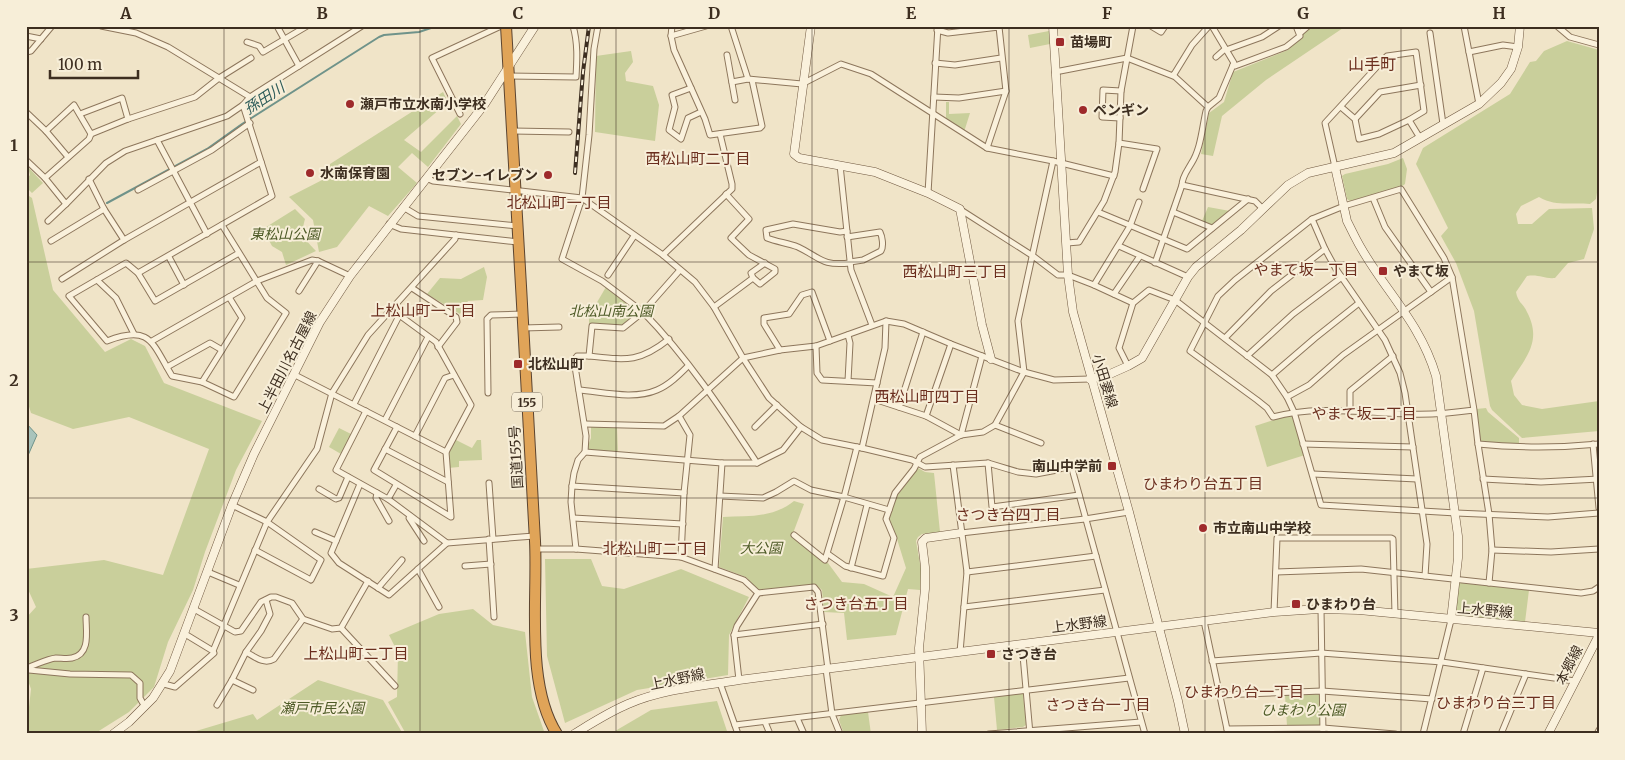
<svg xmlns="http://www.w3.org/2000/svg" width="1625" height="760" font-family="Merriweather,'Noto Sans JP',serif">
  <rect width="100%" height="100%" fill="#f0e4c8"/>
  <g fill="#c9cf9b">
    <polygon points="1311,26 1346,26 1266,80 1222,116 1213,156 1201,154 1209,113 1224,102 1233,72 1288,50"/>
    <polygon points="1049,31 1050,44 1030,48 1028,35"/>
    <path d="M1567,41L1599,50V180L1596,199L1590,204C1570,202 1556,207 1539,197L1521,206L1516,214L1518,224H1532L1549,209L1592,208L1594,229L1584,259L1568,263L1555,278C1544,279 1539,274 1527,276L1516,292C1518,303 1523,303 1527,312C1542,341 1527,356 1511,381L1514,395L1522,405L1542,409L1599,401V431L1522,438L1492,410L1490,406L1474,311L1456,263L1441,236L1448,228L1416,164L1423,148L1510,94L1530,62L1536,61L1544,51Z"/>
    <polygon points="631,51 633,62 625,73 626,81 653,86 659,105 655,141 595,132 596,56"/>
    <polygon points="443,92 448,102 404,140 421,152 457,116 461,124 428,167 412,153 398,167 417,183 388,216 369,206 337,247 319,252 313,220 289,197 330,176 330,164"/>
    <polygon points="946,102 949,102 949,114 970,113 964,132 946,120"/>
    <polygon points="1403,158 1407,169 1405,184 1401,187 1350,201 1347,199 1342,176 1345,174 1388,164"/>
    <polygon points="28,167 43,183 32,193 26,187 26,180 30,175"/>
    <polygon points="26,194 32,198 53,290 105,352 131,339 145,346 164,383 262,421 236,470 205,552 193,590 168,642 154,687 129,712 94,734 26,734 31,689 26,675 26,618 36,607 26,585 26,569 104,560 163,575 209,449 129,417 73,429 31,413 26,397"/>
    <polygon points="1208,207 1230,211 1213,226 1202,221"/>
    <path d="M295,209L305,219C300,236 305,239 316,251L286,265L282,252L272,246L263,229Z"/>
    <polygon points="484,267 487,277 483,300 468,301 460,314 427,294 440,278 461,279"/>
    <polygon points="606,287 638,312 622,327 589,325 589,316"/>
    <polygon points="1486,408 1488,412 1519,438 1519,444 1483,443 1479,440 1476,409"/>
    <polygon points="1292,414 1305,455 1267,467 1255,426"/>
    <polygon points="591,426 617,428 618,454 590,451 587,448 591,438"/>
    <polygon points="339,428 351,434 341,454 329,447"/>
    <polygon points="456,440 472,448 477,440 481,440 482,460 459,461 459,467 448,468 447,455"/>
    <path d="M918,468L925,472L934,473L940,532L922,534L918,537L916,541L921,569L920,590L908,589L896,635L847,640L844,613L824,612L822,590L815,584L761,590L756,588L746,577L719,567L723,517C748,516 773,518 794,501L804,504L792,536L824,563H828L842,582L864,584L893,597L906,568L897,539L889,522V513L897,496Z"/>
    <polygon points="545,559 591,559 602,586 624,589 681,569 749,597 729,635 728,675 637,690 565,723 547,656"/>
    <polygon points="1461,583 1529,590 1525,622 1460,617 1456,612 1459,584"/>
    <polygon points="473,609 493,625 525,632 532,697 545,734 406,734 388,702 397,697 398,653 389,635 439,614"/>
    <polygon points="318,680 383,700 403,734 186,734 253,714 257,720"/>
    <polygon points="1023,693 1026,725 1023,727 997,730 994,697"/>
    <polygon points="1319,694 1320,725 1287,726 1285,695"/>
    <polygon points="717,701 728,734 610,734 651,710"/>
    <polygon points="868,712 871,734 844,734 839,720 841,715"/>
  </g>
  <polygon fill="#a9c4bc" stroke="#6f938a" points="26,423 37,435 26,460"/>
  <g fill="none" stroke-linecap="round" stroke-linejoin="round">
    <polyline stroke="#6f938a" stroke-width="2" points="107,203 207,149 242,124 379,37 384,35 419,32 437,26"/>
    <g stroke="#8d765c" stroke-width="7">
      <g id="street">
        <polyline points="101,26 136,33 168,47 250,97"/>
        <polyline points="277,26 299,66"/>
        <polyline points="598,26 594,49 589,135 582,198 562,259 602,281 643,312 680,270"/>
        <polyline points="672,26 671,36 674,50 705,119 710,135 760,128 762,126 752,80"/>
        <polyline points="731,26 748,79"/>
        <polyline points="1151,26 1161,32 1165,26"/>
        <polyline points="1464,26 1479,104"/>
        <polyline points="1557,26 1570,37 1599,45"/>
        <polyline points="937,30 948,33 999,27 1006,91 987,148"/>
        <polyline points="1300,33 1308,26"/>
        <polyline points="1430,33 1443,124"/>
        <polyline points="26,36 41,39"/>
        <polyline points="671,36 706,26"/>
        <polyline points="247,42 259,46 263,52 307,26"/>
        <polyline points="1226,50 1262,37 1279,26"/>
        <polyline points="26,52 31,51 52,26"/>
        <polyline points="1469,52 1503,45 1518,47"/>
        <polyline points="727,55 735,100"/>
        <polyline points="1216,57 1225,49"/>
        <polyline points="935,63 955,65 1001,58"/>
        <polyline points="1233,65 1235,66 1286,47 1300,36 1296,26"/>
        <polyline points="1055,72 1127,58 1173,76 1192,45 1209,26"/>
        <polyline points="1173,75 1208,107"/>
        <path d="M509,76L576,77C577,60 578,43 573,26"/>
        <polyline points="732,82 748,79 802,84 841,64 871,74 987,148 1053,161 1114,176"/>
        <polyline points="691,88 672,95 675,107 669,130 681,139 688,118 701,112"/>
        <polyline points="934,97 959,98 1006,91"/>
        <polyline points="1341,107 1355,119 1359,139 1379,134 1409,120"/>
        <polyline points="26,112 46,131 68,157"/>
        <polyline points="80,114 122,98 128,119"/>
        <polyline points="460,114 432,58 501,26"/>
        <polyline points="1120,118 1102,117 1103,90 1121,91"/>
        <polyline points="1355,119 1380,92 1421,85"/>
        <polyline points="46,131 74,105 91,134"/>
        <polyline points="513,131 569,132"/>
        <polyline points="157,140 207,234"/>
        <polyline points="1119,143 1157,149 1143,189"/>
        <polyline points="26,160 45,178 66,204 106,163 125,151 227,116 243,105 250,97 362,26"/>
        <polyline points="840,165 851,270 872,325"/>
        <polyline points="1335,167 1325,123 1385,58 1387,56 1416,52 1424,111 1409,120 1420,138"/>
        <polyline points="45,178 89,139 91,134 128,119 195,97 219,78 251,58"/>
        <polyline points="426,178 433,181 582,198 663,255 695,282 714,307 743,358 769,398 801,427 822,440 862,448 912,460 925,467 988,463 1018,472 1036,474 1057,470 1071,465 1145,734"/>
        <polyline points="89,179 104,209 124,240"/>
        <path d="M1182,185C1182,177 1187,171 1191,164C1201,149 1202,128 1206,111L1208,107L1219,98L1233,65L1234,63L1212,26"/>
        <polyline points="138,190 212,150 250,123"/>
        <polyline points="928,193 938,26"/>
        <polyline points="1373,198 1385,227 1431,292"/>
        <polyline points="403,207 418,216 517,226"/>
        <polyline points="961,210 1033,256 1058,275 1068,275 1094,285"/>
        <polyline points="1098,212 1187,249 1248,199"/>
        <polyline points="1173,212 1212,228"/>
        <polyline points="1312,219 1325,249 1336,269 1385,340 1400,373 1405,393 1427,544 1425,576"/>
        <polyline points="48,221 66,204"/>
        <polyline points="389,224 401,229 518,242"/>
        <path d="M222,225L267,298L286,313L234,397L202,382L172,376C152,343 151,324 107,341L69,296L126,263L138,273L155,301L239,253"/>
        <path d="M847,231L840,232L793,224L766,230L767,238C777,242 788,243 798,247C821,258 821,266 850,263"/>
        <path d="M847,237L880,232C882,236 884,246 881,251L863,260L850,262"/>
        <polyline points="51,241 104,209"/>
        <polyline points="1067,243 1079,242 1104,201 1115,172 1119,143 1121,91 1133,26"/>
        <polyline points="1119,246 1188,277"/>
        <polyline points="663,255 732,189 732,184 720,134"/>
        <polyline points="169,257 184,285"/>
        <polyline points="1155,263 1182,185 1255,201 1263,209"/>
        <polyline points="138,273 272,196 243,105"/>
        <polyline points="608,275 634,236"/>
        <polyline points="753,278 751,273 765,263"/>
        <polyline points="62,279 124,240 261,162"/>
        <polyline points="97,280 116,298 134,334"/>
        <polyline points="412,288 456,317 457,322 438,347"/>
        <polyline points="299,291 318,261"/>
        <polyline points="1114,294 1140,256"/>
        <polyline points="1133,303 1094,285 1130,226 1139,202"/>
        <polyline points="714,307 753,278 760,284 775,272 775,269 749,255 731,238 749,219 726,194"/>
        <polyline points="391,309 436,342 471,405 446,452 451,517 374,470 397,427"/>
        <polyline points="523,328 559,327"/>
        <polyline points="848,335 850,343 848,381"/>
        <polyline points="1225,338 1271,291 1325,249"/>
        <polyline points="152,341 257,281 312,260 318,261 350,276"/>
        <polyline points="816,346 817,373 822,380 877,383"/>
        <polyline points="780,350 764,324 764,318 789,314 802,295 812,292 830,341"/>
        <path d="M589,356C626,360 639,363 669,339"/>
        <polyline points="1247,356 1293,314 1342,277"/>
        <polyline points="1128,366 1119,348 1133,303 1149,290 1175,300 1272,375 1287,397 1294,412 1321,505 1456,513 1548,517 1599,513"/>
        <polyline points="167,367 210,343 222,350"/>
        <polyline points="293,374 446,452"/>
        <polyline points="1272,375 1315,338 1359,303"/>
        <polyline points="202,382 242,318 229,297"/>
        <path d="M579,390C603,392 634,400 657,390C669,385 679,375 688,366"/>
        <polyline points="488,393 487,319 491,315 522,314"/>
        <polyline points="1287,397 1309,385 1343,355 1452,277"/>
        <polyline points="874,399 926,416 961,435"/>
        <polyline points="354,404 399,316"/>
        <polyline points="899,407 923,332"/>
        <path d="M1474,410C1452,413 1431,415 1409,414C1364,413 1317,405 1273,417L1267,408L1257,400L1190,351L1218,296L1235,280L1312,219L1344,206L1401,189L1444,258L1452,277L1474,410L1478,444L1489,514L1492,550L1489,583"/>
        <polyline points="366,411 336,470 388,499 447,543"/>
        <polyline points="1350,411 1350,391 1393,356"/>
        <polyline points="679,416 690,435 684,493 681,557"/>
        <polyline points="926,416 951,344"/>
        <polyline points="385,420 428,337"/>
        <polyline points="585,424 664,426 679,416 743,358 780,350 816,346 886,321 904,324 951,344 1024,372 1054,380 1090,379"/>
        <polyline points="995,425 1041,443"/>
        <polyline points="755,427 777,405"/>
        <polyline points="961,435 982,356"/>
        <polyline points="415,436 445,378 454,375"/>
        <polyline points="1303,444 1413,447"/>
        <path d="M1478,444C1519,448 1558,448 1599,444"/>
        <polyline points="1593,444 1599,508"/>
        <polyline points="862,448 885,348 886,321"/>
        <polyline points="385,449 448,482"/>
        <polyline points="585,452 722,463 757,463 783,450 801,427"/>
        <polyline points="988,463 992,507 1079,495"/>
        <polyline points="953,465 967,572 960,652"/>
        <polyline points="1313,474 1417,479"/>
        <polyline points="1483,479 1541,482 1599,479"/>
        <polyline points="489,483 493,539"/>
        <polyline points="360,484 331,553 339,563 389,595 447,543 534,536"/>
        <polyline points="572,486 684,493"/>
        <polyline points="319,489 336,499 339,498 348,477"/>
        <polyline points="377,493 376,498 389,521"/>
        <polyline points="720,496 763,498 776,492 794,481 811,490 844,497 889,510"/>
        <polyline points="388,499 396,485"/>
        <polyline points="232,505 267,522 321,560 311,580 255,550"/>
        <polyline points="410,516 409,518 424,541"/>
        <polyline points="573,518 683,524"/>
        <polyline points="315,532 336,541"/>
        <polyline points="961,533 1085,519 1129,512"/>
        <polyline points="794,535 825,560 844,497 857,447"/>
        <polyline points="489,539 494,617"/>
        <polyline points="536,549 576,549 681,557 744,580 758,593"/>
        <path d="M576,549L571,502L572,486L574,473L578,460L585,452L586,436L574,360L577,356H589L592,326L623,328L643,312C687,357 723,411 757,463"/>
        <polyline points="1492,550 1551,552 1599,549"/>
        <polyline points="828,554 845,566 883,576 894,538 886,519 895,493 914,469 920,457 961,435 983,432 995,425 1024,372 1018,321 1053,161"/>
        <polyline points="465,566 491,564"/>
        <polyline points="851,568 867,505"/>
        <polyline points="418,569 439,607"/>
        <polyline points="715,569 722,463"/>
        <polyline points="208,572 239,585"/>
        <polyline points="967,572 1096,556"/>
        <polyline points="1276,572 1361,569 1581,593 1593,591 1599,587"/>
        <polyline points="378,588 402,560"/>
        <polyline points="758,593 814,587 818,592 828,669"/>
        <polyline points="964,607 1105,590"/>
        <polyline points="194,609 235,632 241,631 261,602 271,597 276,597 292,603 303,619 332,629 341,628 368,581"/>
        <polyline points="1321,609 1323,734"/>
        <polyline points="1274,612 1277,538 1391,538 1393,539 1395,614"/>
        <path d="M86,617C86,631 91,654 72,658C67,659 61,658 56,658C47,659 38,664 29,667V670L70,674L131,675L140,683V698L145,707"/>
        <polyline points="1204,621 1228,734"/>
        <polyline points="341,628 395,686"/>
        <polyline points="185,634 213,651"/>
        <polyline points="734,635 823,624"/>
        <polyline points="1022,644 1030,734"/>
        <path d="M246,652C255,657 264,665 274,659L303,619"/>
        <polyline points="1212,661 1321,653 1442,662 1575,681"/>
        <polyline points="826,669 832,714 840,734"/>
        <polyline points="232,680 253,690"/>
        <polyline points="739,680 734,635 737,626 758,593"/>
        <polyline points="720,683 738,734"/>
        <polyline points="164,684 175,687 214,653 213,651 267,522 317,449 332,393 368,335 455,239 456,235"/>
        <polyline points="1219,695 1322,691 1432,699"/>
        <polyline points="217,705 232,680 246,652 261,631 270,614 266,600"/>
        <polyline points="797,718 804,734"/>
        <polyline points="765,722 770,734"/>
        <polyline points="735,725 1129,678"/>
        <polyline points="1227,729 1323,728 1395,734"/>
        <polyline points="989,734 1141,722"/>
        <polyline points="1423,734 1451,620"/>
        <polyline points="1463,734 1483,668"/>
        <polyline points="1501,734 1526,674"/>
        <polyline points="1597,734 1599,730"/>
      </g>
    </g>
    <g stroke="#6f573f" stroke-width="9">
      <g id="secondary">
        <polyline points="811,26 794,154 799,158 875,172 928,193 960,209 982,325 991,359"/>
        <polyline points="1053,26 1068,275 1073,312 1129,512 1178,701 1185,734"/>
        <path d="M1335,167L1347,221L1354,235C1379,286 1419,318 1436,376L1458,536V558L1451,620"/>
        <polyline points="1090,379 1110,374 1128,366 1142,358 1188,277 1196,267 1241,230 1288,185 1308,173 1394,153 1479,104 1501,83 1511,69 1518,47 1520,26"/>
        <polyline points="113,734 129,722 153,698 170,671 232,505 254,454 320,322 350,276 484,105 535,26"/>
        <path d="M574,734C592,723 609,712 628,704C663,689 702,686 739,680L1274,612L1319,609L1359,610L1599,633"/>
        <polyline points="922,734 919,648 925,589 925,567 922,542 926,538 961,533"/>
        <polyline points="1548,734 1599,635"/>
      </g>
    </g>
    <g stroke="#5b4430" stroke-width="12">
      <path id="highway" d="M506,26C517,198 525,369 535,541C538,599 525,684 557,734"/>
    </g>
    <use href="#street" stroke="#faf1dc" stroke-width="5"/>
    <use href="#secondary" stroke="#faf1dc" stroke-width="8"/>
    <use href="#highway" stroke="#e0a458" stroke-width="10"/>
    <g stroke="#3d2e20" stroke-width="4">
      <polyline id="rail" points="575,173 583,72 589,26"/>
    </g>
    <use href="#rail" stroke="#f7eed8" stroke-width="2" stroke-dasharray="5.5" stroke-linecap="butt"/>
  </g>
  <path fill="none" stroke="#3d2e20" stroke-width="1" stroke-opacity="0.55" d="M224,26V734M420,26V734M616,26V734M812,26V734M1009,26V734M1205,26V734M1401,26V734M26,262H1599M26,498H1599"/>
  <g fill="#9e2a2b" stroke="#f7eed8" stroke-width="2">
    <rect x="1055" y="37" width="10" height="10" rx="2.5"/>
    <circle cx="350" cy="104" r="5"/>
    <circle cx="1083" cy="110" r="5"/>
    <circle cx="310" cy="173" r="5"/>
    <circle cx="548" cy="175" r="5"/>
    <rect x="1378" y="266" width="10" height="10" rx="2.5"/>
    <rect x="513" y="359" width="10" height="10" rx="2.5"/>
    <rect x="1107" y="461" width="10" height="10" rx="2.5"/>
    <circle cx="1203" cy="528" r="5"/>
    <rect x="1291" y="599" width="10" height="10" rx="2.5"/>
    <rect x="986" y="649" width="10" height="10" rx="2.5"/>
  </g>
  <g text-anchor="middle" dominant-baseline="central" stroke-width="4" stroke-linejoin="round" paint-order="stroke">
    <rect fill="#f7eed8" stroke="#756857" stroke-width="1" x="512" y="392.5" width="30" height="19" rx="4"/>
    <g font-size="12" font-weight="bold" fill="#3d2e20">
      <text x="527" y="402">155</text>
    </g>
    <g font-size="14" font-weight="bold" fill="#3d2e20" stroke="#f7eed8" text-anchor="start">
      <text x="1070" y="42">苗場町</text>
      <text x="360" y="104">瀬戸市立水南小学校</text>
      <text x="1093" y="110">ペンギン</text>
      <text x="320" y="173">水南保育園</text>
      <text x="538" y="175" text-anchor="end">セブン-イレブン</text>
      <text x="1393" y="271">やまて坂</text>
      <text x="528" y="364">北松山町</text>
      <text x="1102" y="466" text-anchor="end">南山中学前</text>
      <text x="1213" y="528">市立南山中学校</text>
      <text x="1306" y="604">ひまわり台</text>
      <text x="1001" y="654">さつき台</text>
    </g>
    <g font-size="14" font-style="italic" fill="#4d5a26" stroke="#f7eed8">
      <text x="285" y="234">東松山公園</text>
      <text x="611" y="311">北松山南公園</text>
      <text x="761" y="548">大公園</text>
      <text x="322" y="708">瀬戸市民公園</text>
      <text x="1303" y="710">ひまわり公園</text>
    </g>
    <g font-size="14" fill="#3d2e20" stroke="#f7eed8">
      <text transform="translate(287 362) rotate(-63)">上半田川名古屋線</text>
      <text transform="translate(1105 381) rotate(73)">小田妻線</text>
      <text transform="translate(516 457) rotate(-93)">国道155号</text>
      <text transform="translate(1485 610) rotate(5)">上水野線</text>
      <text transform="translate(1079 624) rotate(-7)">上水野線</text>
      <text transform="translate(1569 665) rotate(-63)">本郷線</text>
      <text transform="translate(677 679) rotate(-12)">上水野線</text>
    </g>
    <g font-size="15" font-style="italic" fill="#2f5d5a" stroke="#f7eed8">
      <text transform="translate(264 98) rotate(-33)">孫田川</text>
    </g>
    <g font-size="15" fill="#6b2e1e" stroke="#f7eed8">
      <text x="698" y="158">西松山町二丁目</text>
      <text x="559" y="202">北松山町一丁目</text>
      <text x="1306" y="269">やまて坂一丁目</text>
      <text x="955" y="271">西松山町三丁目</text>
      <text x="423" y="310">上松山町一丁目</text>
      <text x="927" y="396">西松山町四丁目</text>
      <text x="1364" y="413">やまて坂二丁目</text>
      <text x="1203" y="483">ひまわり台五丁目</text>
      <text x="1008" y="514">さつき台四丁目</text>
      <text x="655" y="548">北松山町二丁目</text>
      <text x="856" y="603">さつき台五丁目</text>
      <text x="356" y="653">上松山町二丁目</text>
      <text x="1244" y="691">ひまわり台一丁目</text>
      <text x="1496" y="702">ひまわり台三丁目</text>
      <text x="1098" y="704">さつき台一丁目</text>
    </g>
    <g font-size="16" fill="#6b2e1e" stroke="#f7eed8">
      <text x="1372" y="64">山手町</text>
    </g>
  </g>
  <rect width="1625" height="760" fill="none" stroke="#f7eed8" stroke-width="55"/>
  <path d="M50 70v8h88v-8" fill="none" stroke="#3d2e20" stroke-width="2.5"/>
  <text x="58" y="70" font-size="15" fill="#3d2e20" stroke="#f7eed8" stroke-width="4" paint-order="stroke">100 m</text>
  <rect x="28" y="28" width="1570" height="704" fill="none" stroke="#3d2e20" stroke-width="2"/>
  <g font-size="16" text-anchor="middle" font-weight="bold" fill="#3d2e20">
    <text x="126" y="19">A</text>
    <text x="322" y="19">B</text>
    <text x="518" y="19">C</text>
    <text x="714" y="19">D</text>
    <text x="911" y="19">E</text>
    <text x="1107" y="19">F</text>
    <text x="1303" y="19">G</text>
    <text x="1499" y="19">H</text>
    <text x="14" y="151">1</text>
    <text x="14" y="386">2</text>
    <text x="14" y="621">3</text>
  </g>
</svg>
